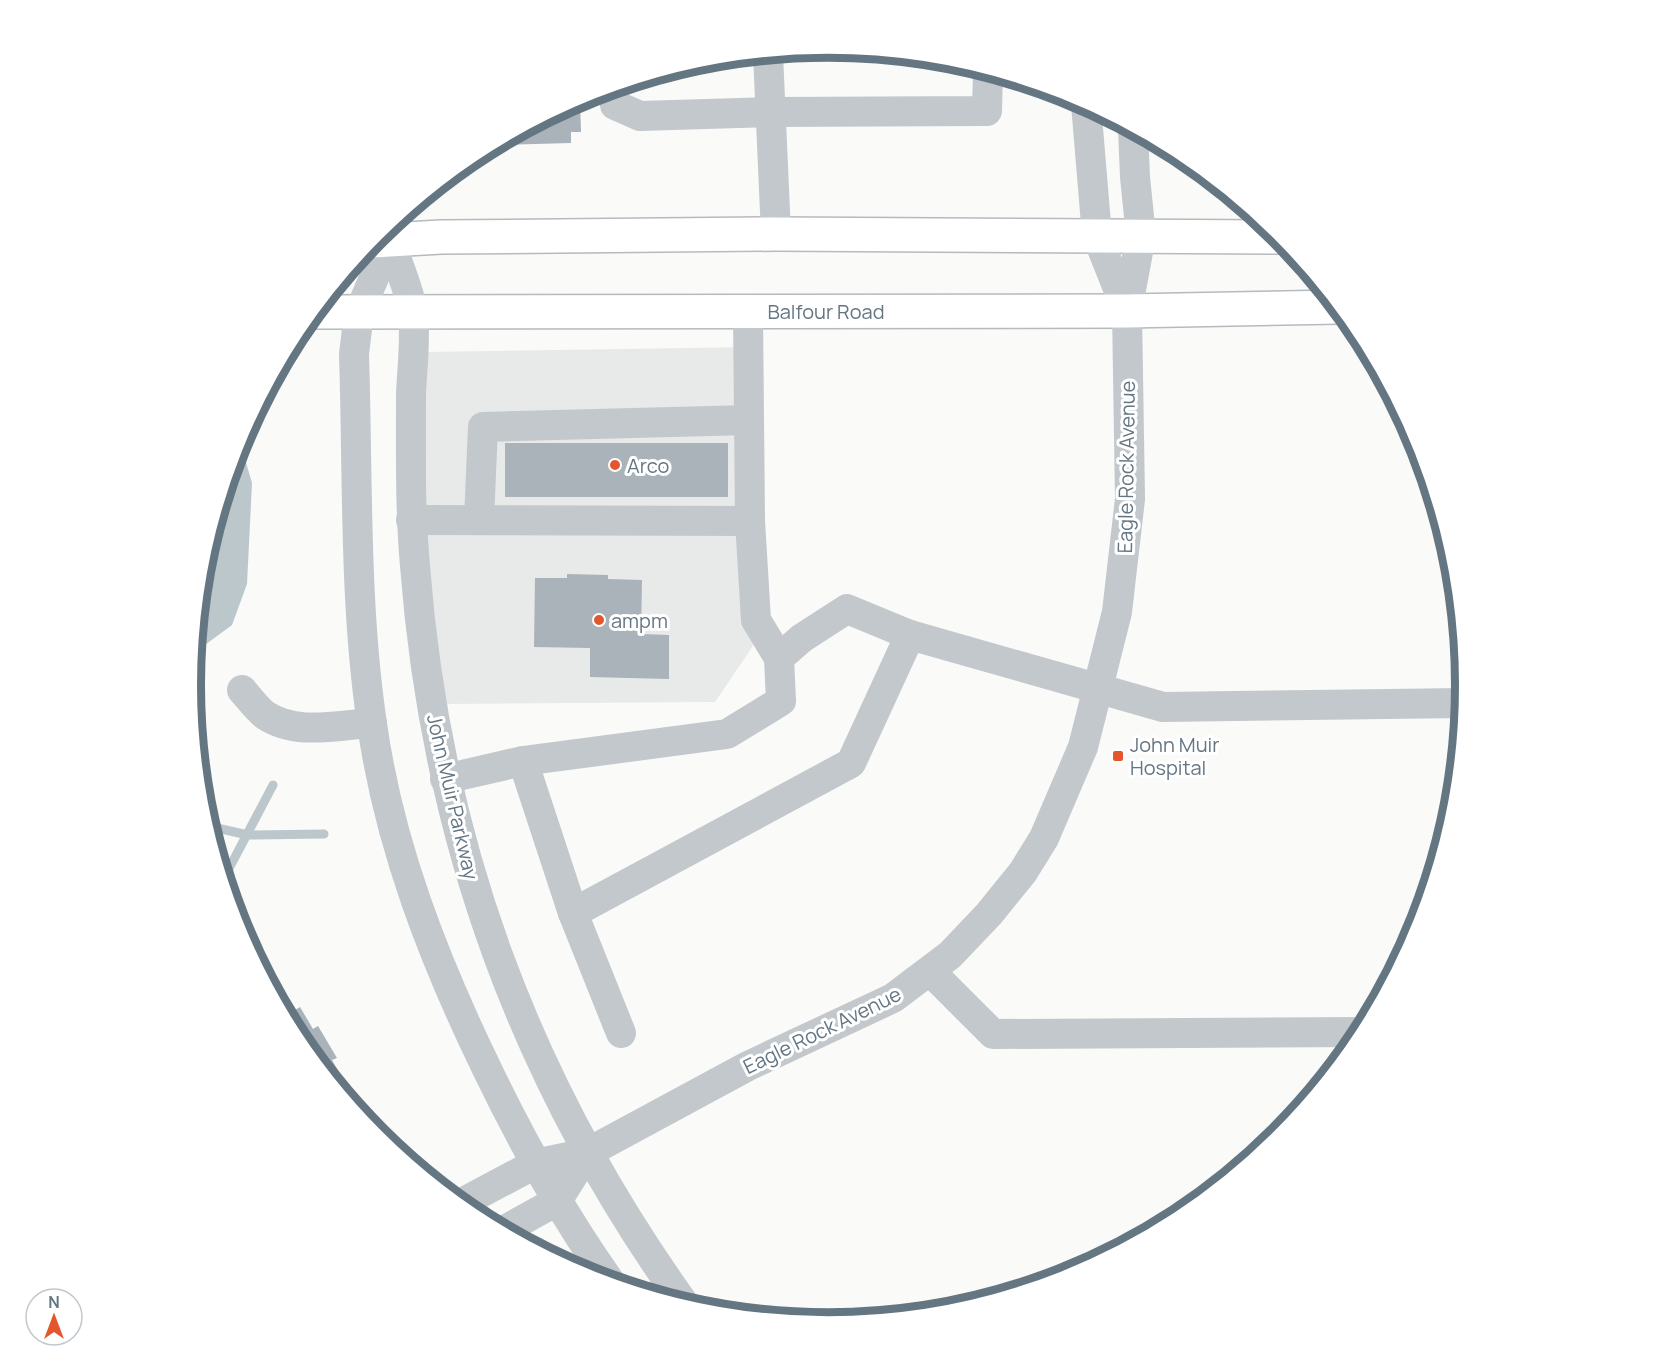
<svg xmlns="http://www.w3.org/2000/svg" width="1656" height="1371" font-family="Manrope,sans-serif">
  <rect width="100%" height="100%" fill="#fafaf8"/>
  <polygon fill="#e8e9e9" points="754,347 753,646 715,702 443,704 427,541 425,352"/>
  <polygon fill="#bbc7cb" points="238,447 242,449 252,483 247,584 232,625 194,653 203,561"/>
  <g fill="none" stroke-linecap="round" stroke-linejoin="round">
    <g stroke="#bbc7cb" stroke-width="9">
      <polyline points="208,826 248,835 324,834"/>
      <polyline points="224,878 273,785"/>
    </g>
  </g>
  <g fill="#aab3b9">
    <polygon points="580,99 581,132 571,132 571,143 494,145"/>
    <rect x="505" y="443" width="223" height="54"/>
    <polygon points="567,574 608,575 608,579 642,580 641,634 669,635 669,679 590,677 590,648 534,647 535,578 567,578"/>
    <polygon points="300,1007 313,1029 318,1026 337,1058 332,1060 354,1099 349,1102 298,1039 285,1016"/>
  </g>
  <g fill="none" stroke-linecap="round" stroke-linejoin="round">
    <g stroke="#b5babe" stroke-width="36">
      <g id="major">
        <polyline points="372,241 441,237 776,234 1281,237"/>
        <polyline points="314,312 1127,311 1338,307"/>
      </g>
    </g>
    <g stroke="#c3c8cc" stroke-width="30">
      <polyline points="768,54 776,234"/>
      <polyline points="613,88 615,105 640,116 771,112 987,111 988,71"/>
      <polyline points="1086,104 1097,236 1127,311"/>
      <path d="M389,225C391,256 409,283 413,314C416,339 412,368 411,394C411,452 410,509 415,566C436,841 525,1082 685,1305"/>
      <path d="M390,240L359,313L354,354C358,477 354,602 372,724C389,845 434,960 487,1069C523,1144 563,1215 611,1283"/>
      <polyline points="411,520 750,521"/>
      <polyline points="479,520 483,427 749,420"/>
      <polyline points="779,658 802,638 847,609 910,635"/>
      <path d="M242,690C249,698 257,709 265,715C296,736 337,725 372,723"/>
      <polyline points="445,779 523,761"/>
      <polyline points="573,913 523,761 727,734 781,701 779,658 756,620 750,521 748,311"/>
      <polyline points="930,971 993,1034 1362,1032"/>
      <polyline points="621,1033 573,913 851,763 910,635 1163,707 1464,703"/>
      <polyline points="460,1204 535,1164 587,1153 748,1066 893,998 950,955 989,914 1023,872 1044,838 1083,747 1117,612 1130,499 1127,311 1141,236 1135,177 1133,129"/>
      <polyline points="503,1231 557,1201 587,1153"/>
    </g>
    <use href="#major" stroke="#fff" stroke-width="33"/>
  </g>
  <g fill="#e4572e" stroke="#fff" stroke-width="2">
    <circle cx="615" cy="465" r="6"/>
    <circle cx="599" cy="620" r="6"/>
    <rect x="1112" y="750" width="12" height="12" rx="3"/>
  </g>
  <g text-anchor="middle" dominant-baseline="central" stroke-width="6" stroke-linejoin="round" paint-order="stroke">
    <g font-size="20" fill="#657683" stroke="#fff">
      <text x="826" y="311">Balfour Road</text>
      <text transform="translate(1126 467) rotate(-89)">Eagle Rock Avenue</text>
      <text transform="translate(453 797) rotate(77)">John Muir Parkway</text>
      <text transform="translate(822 1030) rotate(-26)">Eagle Rock Avenue</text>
    </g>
    <g font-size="20" fill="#657683" stroke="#fff" text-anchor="start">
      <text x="627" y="465">Arco</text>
      <text x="611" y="620">ampm</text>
      <text x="1130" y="744">John Muir<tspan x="1130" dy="23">Hospital</tspan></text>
    </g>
  </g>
  <path d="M0 0H1656V1371H0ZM201 685a627 627 0 1 1 1254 0a627 627 0 1 1-1254 0Z" fill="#fff" fill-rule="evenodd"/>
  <path fill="none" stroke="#657683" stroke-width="8" d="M201 685a627 627 0 1 1 1254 0a627 627 0 1 1-1254 0Z"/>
  <g transform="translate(54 1317)"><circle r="28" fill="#ffffff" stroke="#c1c8cd" stroke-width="1.5"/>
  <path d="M0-4.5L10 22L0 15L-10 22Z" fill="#e4572e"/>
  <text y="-9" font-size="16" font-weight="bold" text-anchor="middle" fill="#657683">N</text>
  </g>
</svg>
